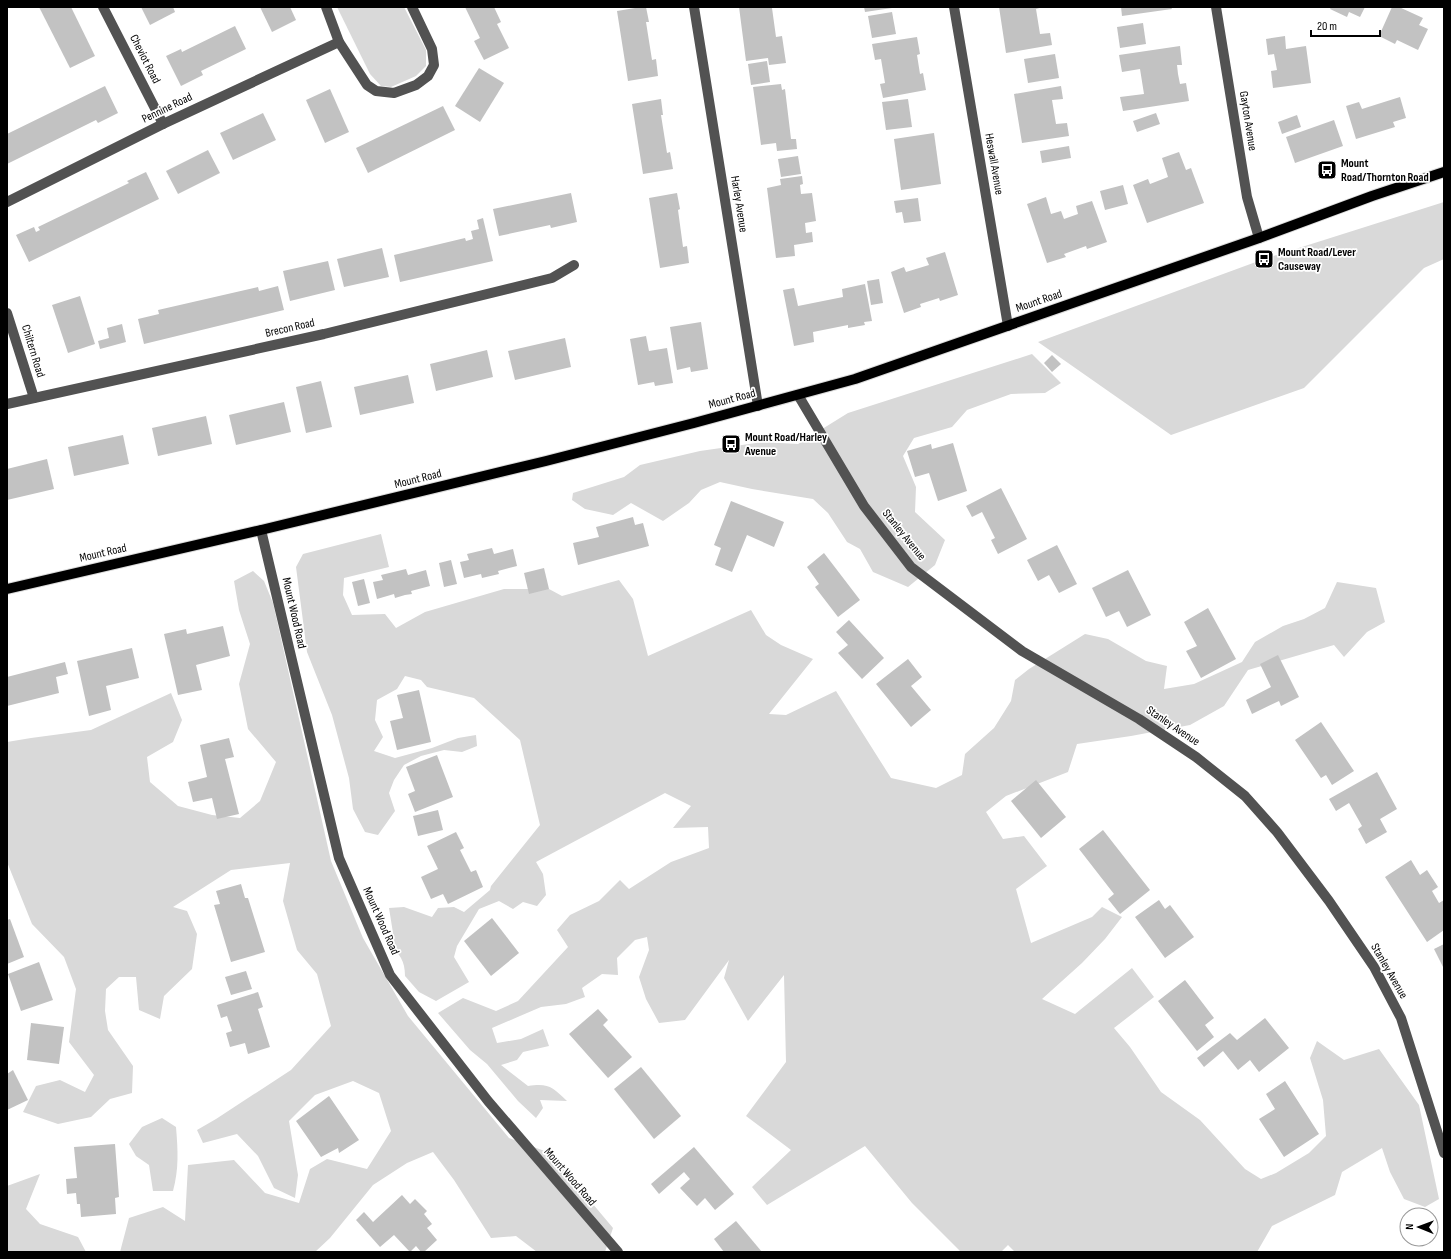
<svg xmlns="http://www.w3.org/2000/svg" width="1451" height="1259" font-family="'Sofia Sans Condensed',sans-serif">
  <rect width="100%" height="100%" fill="#fff"/>
  <g fill="#d9d9d9">
    <polygon points="337,7 404,7 426,50 426,66 416,76 391,87 381,86 370,74"/>
    <polygon points="1444,202 1444,259 1424,268 1304,388 1171,435 1038,342 1264,259"/>
    <polygon points="1032,354 1061,383 1045,393 1011,394 967,410 952,427 914,438 903,456 916,487 915,512 945,540 935,565 908,587 873,572 860,549 847,542 828,513 813,499 752,489 720,482 701,490 689,503 663,521 631,503 613,515 585,509 572,500 573,493 624,477 640,465 700,451 763,442 798,444 848,413"/>
    <path d="M381,534L389,567L344,578L343,595L352,615L385,614L396,628L425,612L504,589H549L562,596L619,580L633,599L648,656L751,610L766,635L781,645L813,659L769,714L786,715L836,691L891,778L936,788L962,775L965,754L994,728L1011,701L1015,680L1029,669L1085,634L1108,639L1146,661L1167,666L1164,689L1194,684L1242,662L1255,642L1283,626L1304,619L1325,608L1337,582L1376,588L1385,622L1367,632L1344,657L1334,645L1248,670L1224,706L1190,725L1131,736L1077,744L1068,772L1006,796L986,812L1003,839L1024,836L1047,866L1016,889L1031,943L1092,917L1102,907L1122,917L1105,939L1082,963L1042,999L1075,1014L1132,968L1154,997L1114,1028L1130,1047L1161,1092L1200,1120L1245,1169L1261,1179L1276,1173L1309,1153L1326,1136L1323,1100L1310,1058L1317,1041L1344,1060L1379,1049L1419,1105L1439,1199L1425,1207L1404,1199L1390,1172L1382,1148L1342,1172L1335,1195L1272,1226L1257,1252H1015L1008,1245L1001,1252H961L912,1203L865,1146L767,1205L752,1187L791,1150L746,1116L786,1062L784,975L748,1021L724,978L729,960L685,1020L659,1023L646,999L639,977L649,950L647,937L635,940L617,958L618,975L602,974L582,988L585,997L566,1004L541,1007L492,1028L497,1043L521,1039L543,1029L549,1046L523,1052L517,1060L501,1065L528,1086C549,1083 552,1087 567,1101L540,1100L543,1108L536,1118L518,1101L487,1064L470,1050L438,1013L463,998L496,1011L518,1001L568,947L557,930L570,915L599,901L620,880L629,889L671,862L709,848L708,827L673,828L691,806L665,793L536,862L543,874L546,895L537,906L523,902L513,909L499,901L479,909L457,946L454,957L469,982L436,1001L419,992L405,976C405,961 400,954 389,945L393,933L389,908L404,907L432,917L438,908L454,907L464,912L490,890L491,886L540,825L520,740L474,698L427,687L421,680L405,676L397,689L377,700L375,720L383,737L374,751L395,758L432,748L458,738L476,735L477,746L462,752L444,750L421,756L404,765L394,780L389,793L395,811L378,835L365,832L353,809L349,778L332,715L307,652L296,567L303,554Z"/>
    <polygon points="253,571 264,581 273,603 331,861 363,938 408,1016 509,1138 550,1153 613,1228 605,1252 537,1252 516,1236 491,1238 454,1180 433,1152 407,1163 373,1185 330,1238 315,1252 120,1252 129,1218 163,1207 185,1221 188,1165 234,1160 265,1193 299,1203 310,1169 327,1159 367,1169 391,1131 379,1093 353,1081 315,1095 289,1121 298,1175 295,1198 274,1188 258,1156 237,1134 203,1143 197,1130 216,1119 291,1070 331,1026 317,974 297,950 283,901 290,863 231,870 173,907 187,911 197,934 192,969 164,996 160,1019 139,1010 136,977 119,977 106,989 105,1011 108,1030 133,1066 132,1093 110,1099 91,1117 58,1124 23,1112 36,1086 60,1080 85,1092 94,1075 69,1042 76,989 64,957 32,924 7,862 7,742 31,738 91,730 171,693 182,720 173,742 147,757 150,782 178,806 212,815 240,818 260,801 276,762 248,729 239,684 250,644 239,610 234,581"/>
    <path d="M162,1118L176,1127C178,1151 179,1169 173,1191H153L149,1165L136,1156L129,1144L142,1127Z"/>
    <polygon points="40,1174 26,1209 40,1224 78,1237 86,1252 7,1252 7,1186"/>
  </g>
  <g fill="#c2c2c2">
    <polygon points="39,7 71,7 95,56 70,68"/>
    <polygon points="141,7 173,7 175,12 150,25"/>
    <polygon points="260,7 290,7 296,20 272,32"/>
    <polygon points="465,7 494,7 501,22 497,24 509,48 484,60 474,41 480,38"/>
    <polygon points="641,7 646,7 649,22 646,22 652,60 656,59 658,76 628,81 617,11"/>
    <polygon points="739,7 775,7 772,8 776,37 782,36 786,63 769,65 768,58 746,61"/>
    <polygon points="864,7 892,7 892,8 865,12"/>
    <polygon points="999,7 1043,7 1036,9 1040,34 1050,33 1052,45 1006,53"/>
    <polygon points="1121,7 1171,7 1172,9 1122,16"/>
    <polygon points="1331,7 1365,7 1360,17 1349,12 1347,17 1330,9"/>
    <polygon points="1392,7 1399,7 1423,18 1419,25 1428,29 1418,50 1397,40 1395,44 1379,36"/>
    <polygon points="892,12 896,34 872,38 868,16"/>
    <polygon points="1143,23 1146,44 1120,48 1117,27"/>
    <polygon points="235,26 246,49 201,71 203,75 181,86 166,56 181,49 182,52"/>
    <polygon points="1285,36 1286,49 1306,46 1311,83 1273,88 1271,71 1277,70 1274,54 1268,55 1266,39"/>
    <polygon points="917,37 920,54 917,55 920,74 923,73 926,90 883,98 880,84 885,83 881,59 875,60 872,44"/>
    <polygon points="1180,46 1182,65 1177,65 1178,74 1180,84 1186,83 1189,101 1123,111 1120,97 1144,94 1140,69 1122,72 1119,55"/>
    <polygon points="1055,54 1059,78 1028,83 1024,59"/>
    <polygon points="767,61 770,82 751,85 748,64"/>
    <polygon points="479,68 504,83 480,122 455,106"/>
    <polygon points="781,84 782,90 785,89 791,139 796,139 797,149 777,151 776,143 761,145 753,87"/>
    <polygon points="105,86 118,113 98,123 96,120 7,164 7,134"/>
    <polygon points="1061,86 1063,99 1052,100 1056,124 1067,123 1069,136 1022,143 1014,94"/>
    <polygon points="330,89 349,132 325,143 306,100"/>
    <polygon points="1400,97 1406,118 1393,122 1395,127 1356,139 1346,106 1359,102 1362,109"/>
    <polygon points="661,99 663,115 661,115 667,153 670,152 673,169 643,174 632,104"/>
    <polygon points="908,99 912,127 886,130 882,102"/>
    <polygon points="443,106 455,130 368,173 356,148"/>
    <polygon points="263,113 276,140 233,160 220,133"/>
    <polygon points="1156,113 1160,124 1137,132 1133,121"/>
    <polygon points="1297,115 1301,127 1282,134 1278,122"/>
    <polygon points="1334,120 1343,146 1295,163 1286,137"/>
    <polygon points="934,133 941,184 901,190 894,139"/>
    <polygon points="1069,146 1071,158 1042,163 1040,151"/>
    <polygon points="208,150 220,173 178,194 166,171"/>
    <polygon points="1179,152 1186,170 1191,168 1204,203 1147,223 1133,185 1148,179 1150,184 1168,177 1162,158"/>
    <polygon points="798,156 801,174 781,177 778,159"/>
    <polygon points="146,172 159,199 29,262 16,235 34,227 36,232 40,230 38,227 129,183 127,181"/>
    <polygon points="802,176 803,184 800,185 801,194 812,193 816,221 805,223 806,233 812,232 813,242 794,245 795,256 776,258 767,188 781,185 780,179"/>
    <polygon points="1123,185 1128,204 1105,210 1100,191"/>
    <polygon points="571,193 577,222 551,228 550,225 499,236 493,209"/>
    <polygon points="677,193 680,209 678,210 683,247 687,246 689,263 660,268 649,198"/>
    <polygon points="1046,197 1051,214 1061,211 1064,219 1078,214 1076,206 1092,201 1107,242 1087,249 1086,246 1064,254 1066,257 1047,263 1027,204"/>
    <polygon points="918,198 921,221 904,223 902,212 896,213 894,201"/>
    <polygon points="483,218 493,261 400,282 394,255 465,238 466,241 473,239 471,231 479,229 477,220"/>
    <polygon points="382,248 389,277 344,287 337,259"/>
    <polygon points="945,252 958,295 940,301 939,298 920,304 921,307 904,313 891,272 904,267 906,272 929,265 926,258"/>
    <polygon points="328,261 335,290 290,301 283,271"/>
    <polygon points="879,279 883,303 871,305 867,281"/>
    <polygon points="865,284 872,321 864,322 865,325 848,328 848,325 813,332 814,342 794,346 783,290 794,288 798,306 843,297 842,289"/>
    <polygon points="278,286 284,310 144,344 138,319 159,314 158,310 258,287 259,291"/>
    <polygon points="80,296 95,344 68,353 52,305"/>
    <polygon points="701,322 708,369 691,372 690,367 677,370 670,327"/>
    <polygon points="122,324 126,342 100,349 98,341 109,338 107,328"/>
    <polygon points="646,336 649,351 667,348 673,383 655,386 654,382 638,385 630,339"/>
    <polygon points="565,338 571,367 515,380 508,351"/>
    <polygon points="487,350 493,377 436,391 430,364"/>
    <polygon points="1052,355 1061,364 1052,372 1044,363"/>
    <polygon points="408,375 414,403 360,415 354,387"/>
    <polygon points="321,381 332,427 306,433 296,387"/>
    <polygon points="284,402 291,432 236,445 229,415"/>
    <polygon points="206,416 212,444 158,456 152,428"/>
    <polygon points="123,435 129,464 74,476 68,447"/>
    <polygon points="953,443 967,491 938,501 929,473 915,477 907,451 931,444 932,449"/>
    <polygon points="47,459 54,489 7,500 7,469"/>
    <polygon points="1001,488 1027,539 998,554 991,540 995,538 982,512 972,517 966,506"/>
    <polygon points="731,501 784,522 774,547 747,535 732,572 715,565 721,548 714,545"/>
    <polygon points="633,517 635,525 643,523 649,546 578,565 573,543 599,537 596,527"/>
    <polygon points="1057,545 1077,584 1059,593 1049,575 1038,581 1027,560"/>
    <polygon points="492,548 494,554 513,549 517,566 498,571 499,574 482,578 481,574 464,578 460,562 469,560 467,554"/>
    <polygon points="824,553 860,600 838,617 815,587 819,584 807,567"/>
    <polygon points="451,560 457,584 444,587 439,563"/>
    <polygon points="544,568 549,589 529,594 524,573"/>
    <polygon points="406,569 408,575 426,570 430,586 411,591 412,594 405,595 395,598 394,594 377,599 373,582 383,580 381,575"/>
    <polygon points="1128,570 1151,615 1127,627 1119,611 1106,617 1092,588"/>
    <polygon points="364,579 370,603 358,606 352,582"/>
    <polygon points="1208,608 1236,659 1201,678 1186,651 1197,646 1184,622"/>
    <polygon points="849,620 884,658 862,679 838,653 848,645 836,632"/>
    <polygon points="223,626 230,656 196,665 202,690 178,695 164,634 186,629 187,634"/>
    <polygon points="132,648 139,678 106,686 111,710 89,716 77,661"/>
    <polygon points="1278,655 1299,697 1281,706 1279,701 1252,714 1246,700 1271,687 1260,664"/>
    <polygon points="908,659 922,677 911,686 931,710 911,727 876,684"/>
    <polygon points="65,662 68,674 56,677 59,693 7,706 7,677"/>
    <polygon points="419,690 431,742 397,750 390,721 403,718 397,695"/>
    <polygon points="1321,722 1354,771 1332,785 1326,775 1321,778 1295,740"/>
    <polygon points="229,738 234,757 225,759 239,814 217,819 212,798 193,802 188,782 207,777 200,745"/>
    <polygon points="437,755 453,797 415,812 408,794 415,791 406,767"/>
    <polygon points="1377,772 1397,809 1380,819 1387,832 1366,844 1358,829 1362,826 1349,803 1336,811 1329,799"/>
    <polygon points="1036,780 1066,817 1041,838 1011,801"/>
    <polygon points="438,810 443,830 418,836 413,816"/>
    <polygon points="1103,830 1150,890 1120,914 1108,899 1114,894 1079,849"/>
    <polygon points="456,832 464,848 460,850 471,872 476,870 483,887 448,904 443,894 431,899 421,877 438,869 427,846"/>
    <polygon points="1411,860 1420,875 1427,870 1438,887 1432,891 1439,903 1444,900 1444,930 1427,942 1385,877"/>
    <polygon points="241,884 245,898 248,898 265,952 231,962 214,905 220,904 216,891"/>
    <polygon points="1159,900 1165,909 1170,905 1194,937 1165,958 1135,917"/>
    <polygon points="492,918 519,953 491,976 464,941"/>
    <polygon points="10,919 24,957 7,964 7,920"/>
    <polygon points="1444,944 1444,969 1434,949"/>
    <polygon points="39,962 53,1000 21,1011 8,974"/>
    <polygon points="246,971 252,989 231,995 225,977"/>
    <polygon points="1185,980 1214,1018 1205,1025 1214,1037 1197,1051 1158,1001"/>
    <polygon points="258,992 263,1007 258,1009 270,1047 248,1054 245,1043 230,1047 226,1033 232,1031 227,1016 221,1018 217,1005"/>
    <polygon points="598,1009 608,1020 603,1025 632,1057 608,1078 569,1034"/>
    <polygon points="1265,1018 1289,1048 1259,1072 1250,1060 1238,1070 1223,1051 1204,1067 1197,1058 1230,1033 1237,1040"/>
    <polygon points="31,1023 64,1027 59,1064 27,1060"/>
    <polygon points="641,1067 681,1116 654,1139 614,1089"/>
    <polygon points="13,1070 28,1100 7,1110 7,1074"/>
    <polygon points="1285,1081 1319,1134 1284,1157 1259,1119 1275,1109 1266,1094"/>
    <polygon points="329,1096 359,1140 339,1153 338,1148 321,1157 296,1121"/>
    <polygon points="115,1144 119,1197 115,1198 116,1214 81,1217 80,1204 77,1204 76,1193 67,1194 66,1179 77,1178 74,1147"/>
    <polygon points="694,1147 734,1194 715,1210 705,1198 697,1206 680,1188 690,1179 684,1172 659,1194 651,1184"/>
    <polygon points="402,1195 410,1204 415,1199 427,1211 424,1214 432,1224 427,1228 437,1240 424,1252 421,1252 416,1246 410,1252 394,1235 380,1247 356,1220 364,1212 373,1222"/>
    <polygon points="736,1221 762,1252 724,1252 714,1239"/>
  </g>
  <g fill="none" stroke-linecap="round" stroke-linejoin="round">
    <g stroke="#dbdbdb" stroke-width="12">
      <polyline id="major" points="7,589 261,530 546,461 694,423 855,379 1259,238 1372,196 1444,172"/>
    </g>
    <g stroke="#525252" stroke-width="10">
      <polyline points="103,7 163,124"/>
      <polyline points="326,7 339,42 367,85 376,91 394,93 416,85 428,76 434,65 432,49 412,7"/>
      <polyline points="694,7 758,406"/>
      <polyline points="954,7 1008,326"/>
      <polyline points="1216,7 1247,197 1259,238"/>
      <polyline points="7,202 163,124 339,42"/>
      <polyline points="7,313 34,398"/>
      <polyline points="798,395 864,506 911,567 1022,651 1139,719 1196,757 1245,796 1277,832 1329,901 1374,967 1401,1018 1444,1153"/>
      <polyline points="7,404 324,334 552,278 574,265"/>
      <polyline points="261,530 339,858 390,975 488,1101 618,1252"/>
    </g>
    <use href="#major" stroke="#000" stroke-width="10"/>
  </g>
  <defs>
    <g id="bus-square" transform="scale(1)"><rect x="-9" y="-9" width="18" height="18" rx="4" fill="#000" stroke="#fff"/><path d="M-5-6H5V4H4V6H2V4H-2V6H-4V4H-5ZM-3.5-4V0h7V-4ZM-3.5 1.2v1.5H-2V1.2ZM2 1.2v1.5H3.5V1.2Z" fill="#fff"/></g>
  </defs>
  <g fill-rule="evenodd">
    <use href="#bus-square" x="1327" y="170"/>
    <use href="#bus-square" x="1264" y="259"/>
    <use href="#bus-square" x="731" y="444"/>
  </g>
  <g text-anchor="middle" dominant-baseline="central" stroke-width="3.5" stroke-linejoin="round" paint-order="stroke">
    <g font-size="12" fill="#000" stroke="#fff">
      <text transform="translate(145 59) rotate(63)">Cheviot Road</text>
      <text transform="translate(167 108) rotate(-26)">Pennine Road</text>
      <text transform="translate(1248 121) rotate(81)">Gayton Avenue</text>
      <text transform="translate(994 164) rotate(80)">Heswall Avenue</text>
      <text transform="translate(739 204) rotate(81)">Harley Avenue</text>
      <text transform="translate(1039 301) rotate(-19)">Mount Road</text>
      <text transform="translate(290 328) rotate(-13)">Brecon Road</text>
      <text transform="translate(33 351) rotate(73)">Chiltern Road</text>
      <text transform="translate(732 399) rotate(-15)">Mount Road</text>
      <text transform="translate(418 479) rotate(-14)">Mount Road</text>
      <text transform="translate(904 535) rotate(51)">Stanley Avenue</text>
      <text transform="translate(103 553) rotate(-13)">Mount Road</text>
      <text transform="translate(294 613) rotate(77)">Mount Wood Road</text>
      <text transform="translate(1173 726) rotate(34)">Stanley Avenue</text>
      <text transform="translate(381 921) rotate(66)">Mount Wood Road</text>
      <text transform="translate(1389 971) rotate(60)">Stanley Avenue</text>
      <text transform="translate(570 1177) rotate(49)">Mount Wood Road</text>
    </g>
    <g font-size="12" font-weight="bold" fill="#000" stroke="#fff" text-anchor="start">
      <text x="1341" y="163">Mount<tspan x="1341" dy="14">Road/Thornton Road</tspan></text>
      <text x="1278" y="252">Mount Road/Lever<tspan x="1278" dy="14">Causeway</tspan></text>
      <text x="745" y="437">Mount Road/Harley<tspan x="745" dy="14">Avenue</tspan></text>
    </g>
  </g>
  <rect width="1451" height="1259" fill="none" stroke="#000000" stroke-width="16"/>
  <g transform="translate(1419 1227) rotate(271)"><circle r="19" fill="#ffffff" stroke="#999999"/>
  <path d="M0-3L7 15L0 10L-7 15Z" fill="#000000"/>
  <text y="-6" font-size="11" font-weight="bold" text-anchor="middle" fill="#000000">N</text>
  </g>
  <path d="M1311 30v6h69v-6" fill="none" stroke="#000000" stroke-width="2"/>
  <text x="1317" y="30" font-size="12" fill="#000000" stroke="#ffffff" stroke-width="3" paint-order="stroke">20 m</text>
</svg>
